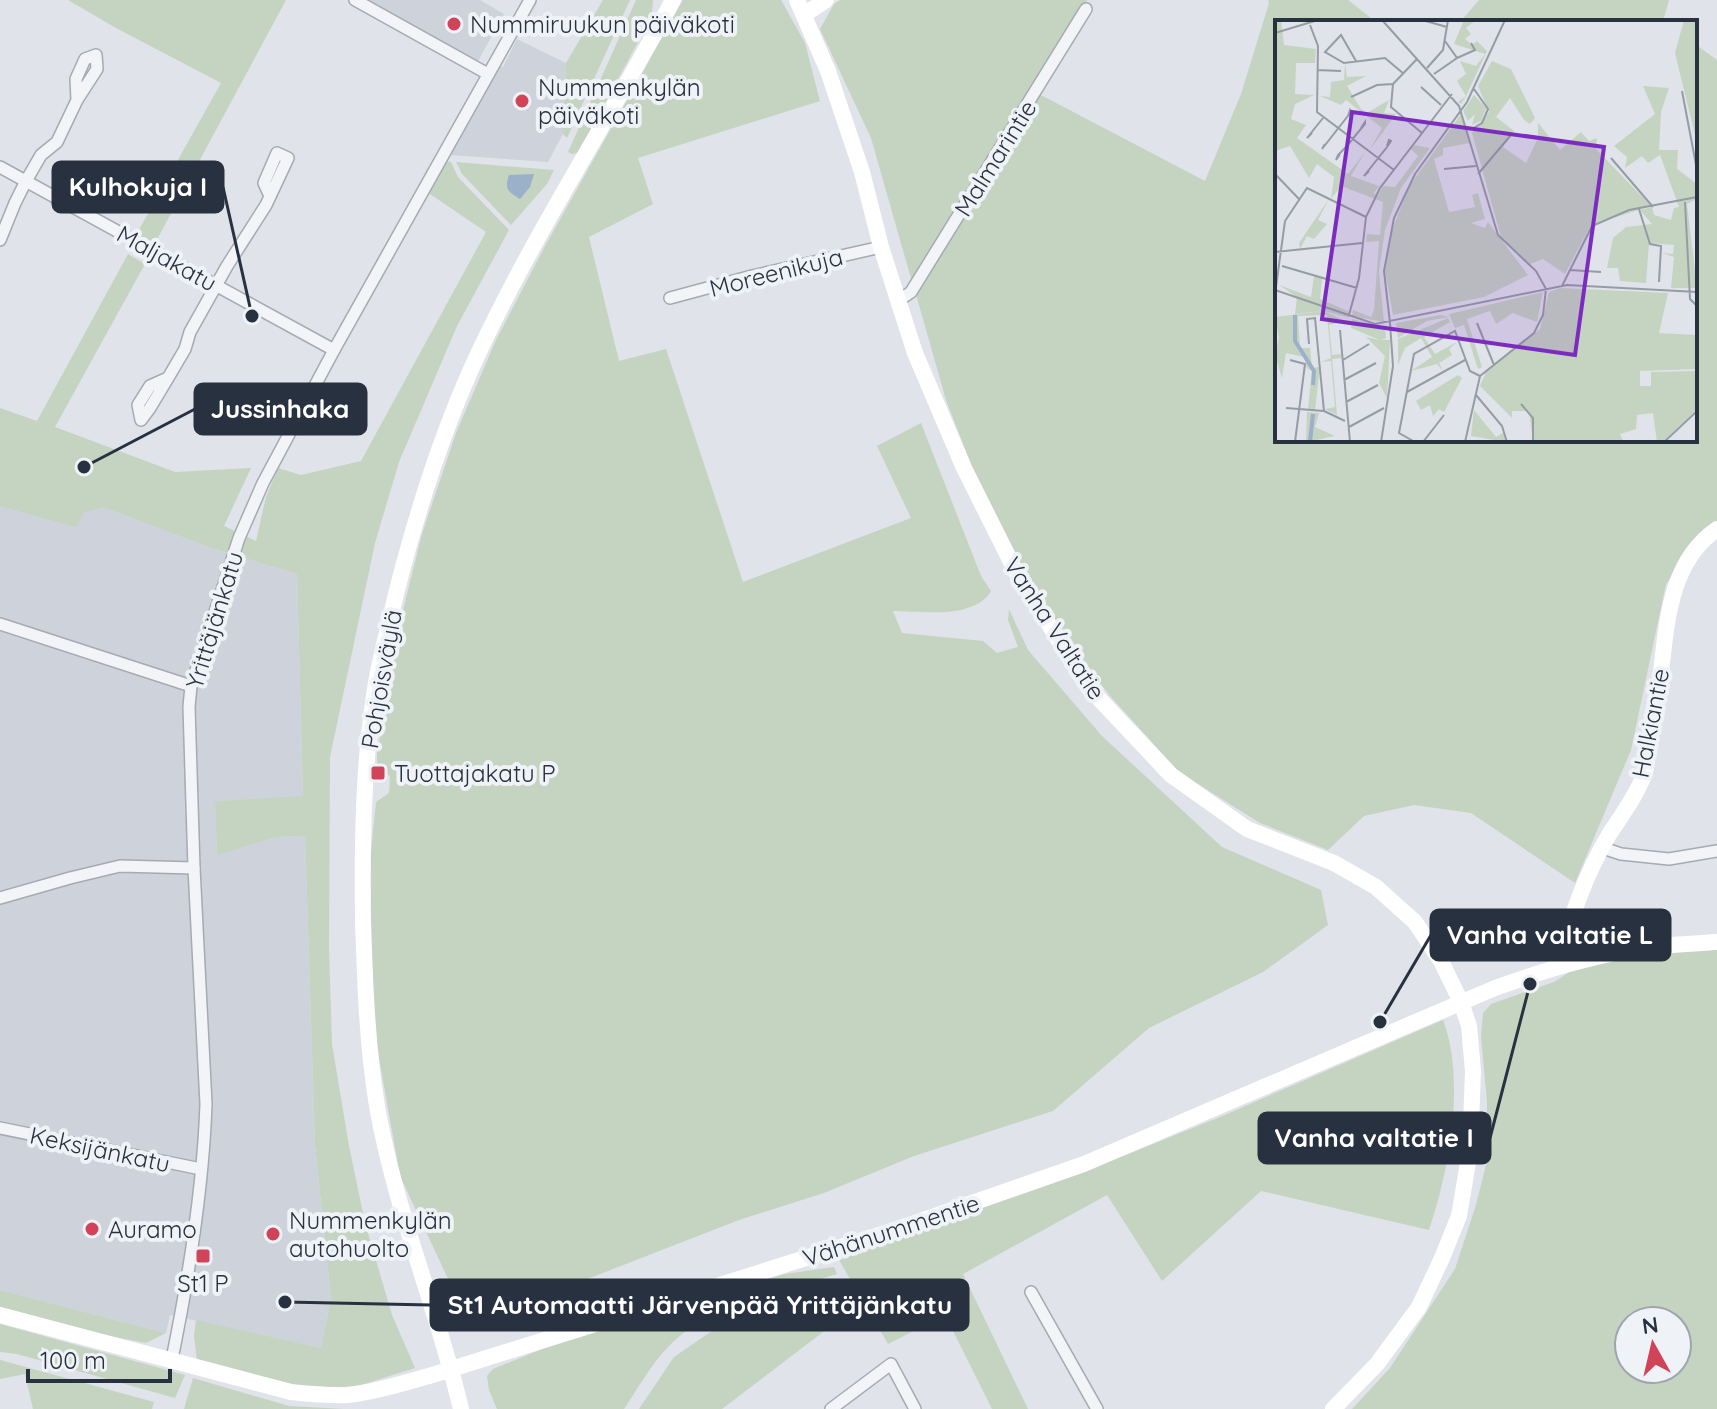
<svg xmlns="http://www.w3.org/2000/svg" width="1717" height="1409" font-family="Quicksand,sans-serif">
  <rect width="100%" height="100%" fill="#e0e3e9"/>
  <g fill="#ced2db">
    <polygon points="366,0 480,0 504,14 478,61"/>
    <polygon points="517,39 566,63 563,134 548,162 450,155 500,66 503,67"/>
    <polygon points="0,460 215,549 297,574 303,797 215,801 217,854 276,837 305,836 315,1145 331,1298 321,1348 170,1315 166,1333 0,1290"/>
  </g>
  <g fill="#c5d3c1" fill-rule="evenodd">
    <polygon points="68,0 286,0 154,245 136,235 221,83 116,28"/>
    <polygon points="603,0 630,0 567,138 563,134 566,63"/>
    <polygon points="636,0 653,0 652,12 646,27 579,152 572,154 568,152"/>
    <path d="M683,0H781L805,43L820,101L638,158L653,204L589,237L619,361L666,349L743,582L911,518L877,446L921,423L981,576L991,591C974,620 922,611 893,611L902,633L983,641L997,653L1018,647L1008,620L1009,609L1028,650L1102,736L1222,847L1321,890L1328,925L1263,972L1149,1028L1053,1111L914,1156L824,1193L739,1220L541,1297L464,1313L400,1176L374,1030L367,891L376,802L389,793L390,776L377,766V754L397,634L422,534L456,433L496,340L544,248Z"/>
    <polygon points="840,0 1087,0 912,282 871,138 820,29 834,4"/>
    <polygon points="1268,0 1348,0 1376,22 1277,22 1277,440 1695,440 1695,44 1717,60 1717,524 1703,534 1666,584 1631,750 1575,883 1471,813 1414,805 1364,816 1328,850 1260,823 1179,772 1110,696 1038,601 979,485 946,400 915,291 1039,94 1205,181 1241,94 1269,3"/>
    <polygon points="1479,0 1669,0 1663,21 1664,22 1460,22"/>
    <polygon points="444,161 451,162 458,177 509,230 457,326 399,462 375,543 330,757 329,948 332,1044 349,1146 365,1223 392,1315 415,1368 358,1386 304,1389 197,1361 194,1336 196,1320 321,1348 331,1298 315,1145 305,836 276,837 217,855 215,801 303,796 297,574 215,549 104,507 84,512 76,527 0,506 0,408 37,421 128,254 145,264 55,427 175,472 251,468 224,526 256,541 266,497 278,468 301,475 361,461 486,232 427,192"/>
    <polygon points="456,162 554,170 547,184 511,225 462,174"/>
    <path d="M1717,948V1409H1352L1390,1368L1455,1269L1476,1205L1487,1161V1102L1481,1036L1483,1013L1491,1004L1554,982L1571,971L1648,953ZM1629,1321H1677V1369H1629Z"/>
    <path d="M1443,1020C1466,1080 1449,1171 1429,1230L1261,1191L1162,1281L1107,1195L963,1274L1028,1409H992L945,1315L888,1344L839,1260L1126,1155L1220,1117Z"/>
    <path d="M834,1267L837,1274C779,1292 711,1302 667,1348C652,1363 637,1390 624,1409H497L489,1390L487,1376L493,1369L547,1347L785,1274Z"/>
    <polygon points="834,1285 852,1310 722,1409 639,1409 674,1357 732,1317"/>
    <polygon points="0,1290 166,1333 146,1343 0,1315"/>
    <polygon points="0,1324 185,1375 175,1398 17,1354 0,1352"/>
    <polygon points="0,1360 154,1402 152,1409 33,1409 25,1374 0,1379"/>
    <polygon points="193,1378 289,1406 344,1409 184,1409"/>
  </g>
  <path fill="#9ab1c9" d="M534,174L530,187L520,199C508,191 504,190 509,175Z"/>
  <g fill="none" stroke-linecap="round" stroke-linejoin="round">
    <g stroke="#a5aab3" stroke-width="14">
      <g id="street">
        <polyline points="355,0 488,74"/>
        <polyline points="0,167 334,350"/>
        <polyline points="0,240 15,203 26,181 41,155 57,142 77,100 97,69 96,55 85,59 76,79 77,100"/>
        <polyline points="670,298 752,276 881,247"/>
        <polyline points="898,301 911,292 1086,9"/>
        <polyline points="168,378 150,408 141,420 138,405 150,386 168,378 185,349 190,332 227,266 266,205 288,158 277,153 264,183 270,196"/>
        <polyline points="0,624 191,686"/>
        <polyline points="1603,848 1621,854 1669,859 1717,851"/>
        <polyline points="0,898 70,878 120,866 194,868"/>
        <polyline points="0,1128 201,1169"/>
        <polyline points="1031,1292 1097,1409"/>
        <path d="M172,1359C189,1276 203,1190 206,1104L194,868L189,707L191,686L239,538L263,483L334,350L530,0"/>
        <polyline points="831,1409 891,1364 915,1409"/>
      </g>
    </g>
    <use href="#street" stroke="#f2f4f7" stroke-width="11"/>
    <g stroke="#fff" stroke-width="16">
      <polyline points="797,0 828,71 862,172 881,247 915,353 964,468 1016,572 1088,687 1171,775 1247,829 1334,863 1376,887 1415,922 1441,961 1461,1002 1469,1026 1473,1071 1470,1151 1459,1216 1442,1258 1419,1307 1377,1364 1333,1409"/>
      <polyline points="805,14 826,0"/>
      <path d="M1563,965C1565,924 1589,868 1610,833C1622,815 1636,796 1644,775C1647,766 1647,755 1649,745C1654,721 1658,697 1661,672C1667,621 1670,561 1717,529"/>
      <path d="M0,1315L291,1392C310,1394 329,1396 348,1395C376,1392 403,1383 429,1376L889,1232L1084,1164L1495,988C1543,971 1590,956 1641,948C1666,945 1692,944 1717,942"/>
      <path d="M461,1409C437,1307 395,1210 377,1106C367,1045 365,983 363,920C362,843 363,765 375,689C380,657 389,625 396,594C417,511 442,431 478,354C535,232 610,118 673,0"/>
    </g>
  </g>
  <g fill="#d04358" stroke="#eff2f6" stroke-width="3">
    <circle cx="454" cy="24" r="8"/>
    <circle cx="522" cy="101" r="8"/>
    <rect x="370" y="765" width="16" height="16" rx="4"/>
    <circle cx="92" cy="1229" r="8"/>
    <circle cx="273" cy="1234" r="8"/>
    <rect x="195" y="1248" width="16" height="16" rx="4"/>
  </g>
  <g text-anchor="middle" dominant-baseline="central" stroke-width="8" stroke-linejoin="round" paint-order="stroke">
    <g font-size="24" fill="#283140" stroke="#eff2f6" text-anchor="start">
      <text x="470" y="24">Nummiruukun päiväkoti</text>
      <text x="538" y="87">Nummenkylän<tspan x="538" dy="28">päiväkoti</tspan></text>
      <text x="394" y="773">Tuottajakatu P</text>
      <text x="289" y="1220">Nummenkylän<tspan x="289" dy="28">autohuolto</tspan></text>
      <text x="108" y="1229">Auramo</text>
      <text x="203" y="1283" text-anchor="middle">St1 P</text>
    </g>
    <g font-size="24" fill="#283140" stroke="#eff2f6">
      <text transform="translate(995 158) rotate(-58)">Malmarintie</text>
      <text transform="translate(167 258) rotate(29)">Maljakatu</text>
      <text transform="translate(776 272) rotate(-14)">Moreenikuja</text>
      <text transform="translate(214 620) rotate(-73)">Yrittäjänkatu</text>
      <text transform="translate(1055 628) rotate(57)">Vanha Valtatie</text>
      <text transform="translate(381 679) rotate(-80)">Pohjoisväylä</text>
      <text transform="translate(1650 723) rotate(-79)">Halkiantie</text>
      <text transform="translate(100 1149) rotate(12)">Keksijänkatu</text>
      <text transform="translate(891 1230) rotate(-18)">Vähänummentie</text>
    </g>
  </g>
  <g transform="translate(1275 20)">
    <rect width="422" height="422" fill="#e0e3e9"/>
    <path d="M0,0H6L9,25L41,29L40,43H21L20,74L39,75L20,84L16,99L31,105L22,118L73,154L90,132L76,156L104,166L99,173L103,176L108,166L120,167L143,136L136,129L139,125L155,128L126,168L110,210L104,252L109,302L77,296L78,290L96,297L99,290L104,221L91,222L92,214L105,215L108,182L66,166L56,179L59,157L42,144L34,158L15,126L0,131ZM189,0H201L191,8L196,14L190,19L197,25L202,21L212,31L191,76L186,84L183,82L191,76L182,61L191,54L185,41L201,46L210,34L179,24ZM409,0H422L420,147V115L400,33ZM217,41L236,49L260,98L255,104L249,100L235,78L221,97L239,111L228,127L251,143L263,118V103L285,130L306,112L314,121L322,118L321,129L376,186L316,205L290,254L268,239L255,244L226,217L197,113L214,92L203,66ZM70,44L72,57L91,56L72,66L86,89L92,93L114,80L109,93L121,94L94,131L107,108L71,80L66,85L45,76L55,77L56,62L69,60ZM368,66L394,68L386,92L384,130H403L402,149L422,164V179L412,184L422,268H396L399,237L387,233L398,234L399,225L374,223L371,263L345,261L343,248H332L338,218L351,207L377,204L365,190L377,187L379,195L396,200L399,188L404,187L385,135L373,143L367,136L350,148L352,137L339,126L380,94ZM199,75L211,88L206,101L197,105L200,94L193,101L188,91ZM186,94L195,123L168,128V135L159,139L174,192L200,187L197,175L203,173L210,199L196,203L210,208L213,202L253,255L209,277L118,295L110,251L116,212L135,165ZM54,179L43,200L52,204L39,219L32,216L25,229L24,223ZM39,256L47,258L45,279L73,291L75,298L49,291L70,301L54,305L57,335L66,334V338L57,339L62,395L50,389L60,387L56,341L46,342L56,338L52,295L23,296L25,328H35L37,348L45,347L40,390L33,389L37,351L32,348L29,337L11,333L7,358L0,335L4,318L0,297L48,291L20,294L22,277L4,265L36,277ZM285,268L393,273L384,313L422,315V349L365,351V366H376V352L421,351L422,389L387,422H382L378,393L362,395L361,409L345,414L349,422H258L254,391H237V398L205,366L212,350L265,309L274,272ZM268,272L262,302L238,293L221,304L215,291L192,299L207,347L203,349L189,305L180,308L174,294ZM166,295L174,297L152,301L123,318L121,303ZM173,298L175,302L149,317L160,334L182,322L174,329L177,335L164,343L168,351L162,344L136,351L157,337L146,318L130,328L123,345V319ZM77,299L110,307L111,318L106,320H115L112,378L104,363L110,336L91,317L105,320L76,308ZM183,355L187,358L169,392L164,389L158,396L155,385L146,390L141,381ZM199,390L221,417L229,412L231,422L196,416ZM32,392L44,393L40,407L60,416L31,422Z" fill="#c5d3c1"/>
    <path fill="none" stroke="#9ab1c9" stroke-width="4" d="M20,295V321L39,351L38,365M35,422L38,394"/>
    <path fill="none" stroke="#969ca5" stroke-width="2" d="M107,0L184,86L223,215L261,251L271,269L268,295L259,313L205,356L190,422M147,0L172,7M35,5L43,26L42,92L119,150M0,13L43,0M182,38L200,30L196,23M142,39L118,64L116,87L147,113M81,41L66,15L50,32L69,43L110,38L129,54M152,48L168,30L173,0M42,50L66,51M159,54L182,38L170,21M146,67L166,85M407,71L422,150M76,77L102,65L118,64M195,110L207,103L213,89L199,69M37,113L32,118L48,98M50,124L47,129L76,92L75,90L73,96M65,134L61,140L63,135L71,127L90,104V102L86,108M336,138L378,187M169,149L201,146M94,151L89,156L112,127L116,121L114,120L112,126M0,154L24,179M203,154L236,115M410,182L415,279L422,286M364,189L375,224L386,226L384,262M0,232L87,223M7,246L82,268M295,250L326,252M287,266L317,206L354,190L422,177M0,270L100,304L292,265L422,272M0,274L10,201L32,168L91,197M74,295L84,258L91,197L105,168L177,74M115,303L109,251L119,198L140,154L192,82L230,0M202,303L219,345M65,310L75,422M34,324L32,299L40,298L49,391L70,401M15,340L30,344L20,422M68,340L94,324M69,360L101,343M132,372L190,340M201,375L227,406L232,422M71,382L103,365M246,384L258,398V422M11,388L49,391M74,407L109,388M106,422L118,346L115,303M140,422L124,413L139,334L180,311L195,351L205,356M148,422L169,395M389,422L422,391"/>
    <path fill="#7b2cbf" fill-opacity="0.15" stroke="#7b2cbf" stroke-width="4" d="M77,92L329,127L300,335L47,299Z"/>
    <rect width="422" height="422" fill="none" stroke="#283140" stroke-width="4"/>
  </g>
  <path fill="none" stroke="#283140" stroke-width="3" d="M252 316L223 187M84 467L195 409M1380 1022L1431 935M1530 984L1490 1138M285 1302L431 1305"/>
  <g fill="#283140" stroke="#eff2f6" stroke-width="3">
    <circle cx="252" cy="316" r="8"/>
    <circle cx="84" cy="467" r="8"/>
    <circle cx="1380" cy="1022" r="8"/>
    <circle cx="1530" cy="984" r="8"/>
    <circle cx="285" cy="1302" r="8"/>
  </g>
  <g fill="#283140" stroke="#283140" stroke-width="3">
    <rect x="53" y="162" width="170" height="50" rx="8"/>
    <rect x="195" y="384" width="171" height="50" rx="8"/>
    <rect x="1431" y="910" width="239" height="50" rx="8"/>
    <rect x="1259" y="1113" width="231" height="50" rx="8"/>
    <rect x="431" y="1280" width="537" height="50" rx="8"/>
  </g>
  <g font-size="26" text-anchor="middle" font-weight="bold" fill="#fff">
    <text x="138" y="196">Kulhokuja I</text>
    <text x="280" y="418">Jussinhaka</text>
    <text x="1550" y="944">Vanha valtatie L</text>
    <text x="1374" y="1147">Vanha valtatie I</text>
    <text x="700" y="1314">St1 Automaatti Järvenpää Yrittäjänkatu</text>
  </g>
  <g transform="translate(1653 1345) rotate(352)"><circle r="38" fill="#eff2f6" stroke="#9fa5ad" stroke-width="2"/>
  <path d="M0-6L14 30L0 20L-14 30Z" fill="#d04358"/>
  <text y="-12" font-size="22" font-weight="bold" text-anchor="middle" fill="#283140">N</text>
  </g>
  <path d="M28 1369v12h142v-12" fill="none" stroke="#283140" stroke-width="4"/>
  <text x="40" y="1369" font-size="24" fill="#283140" stroke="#eff2f6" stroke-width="6" paint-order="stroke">100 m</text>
</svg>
